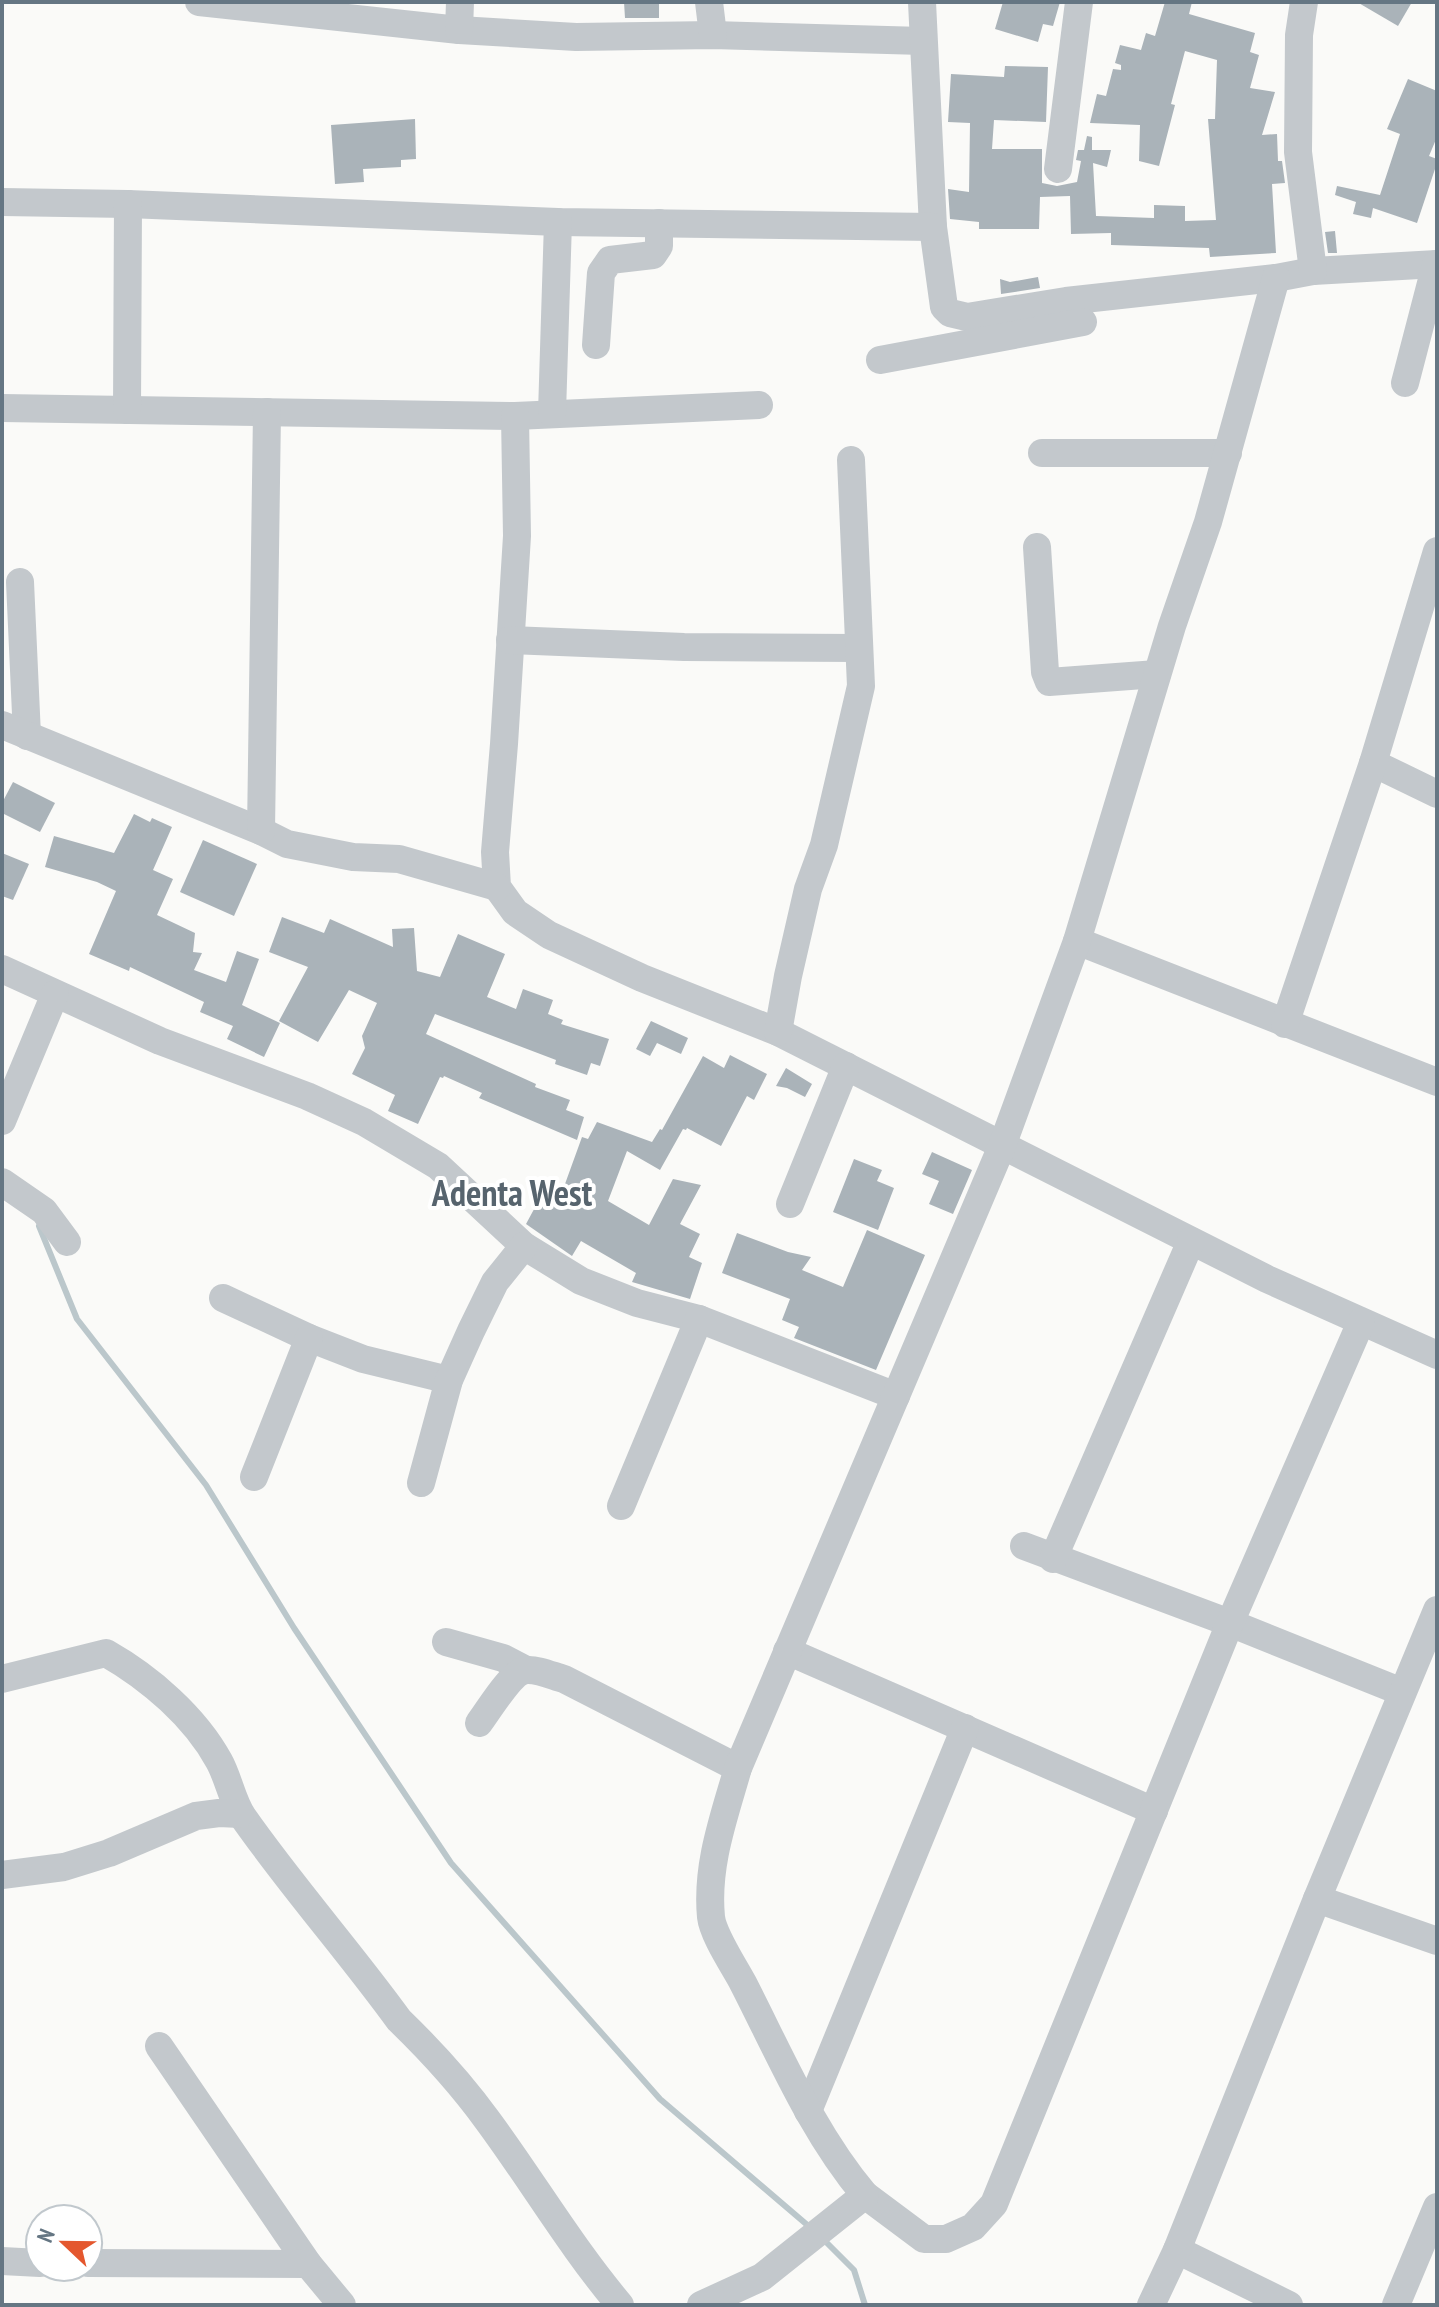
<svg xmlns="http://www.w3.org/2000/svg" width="1439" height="2307" font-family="'PT Sans Narrow',sans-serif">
  <rect width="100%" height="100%" fill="#fafaf8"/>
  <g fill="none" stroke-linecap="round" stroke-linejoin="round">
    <g stroke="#bbc7cb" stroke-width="6">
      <polyline points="39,1226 77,1319 206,1485 294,1628 451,1863 660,2099 812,2229"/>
      <polyline points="823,2239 854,2270 865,2305"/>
    </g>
  </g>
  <g fill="#aab3b9">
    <polygon points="624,2 659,2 659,18 625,18"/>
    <polygon points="1003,2 1060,2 1053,26 1043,24 1038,42 995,29"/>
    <polygon points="1165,2 1192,2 1189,14 1255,33 1250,52 1259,55 1250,88 1275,92 1262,135 1277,134 1278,161 1282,161 1285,183 1272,184 1276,253 1210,257 1209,248 1111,245 1111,233 1071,234 1070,196 1040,197 1039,229 979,229 979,222 950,219 948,189 969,192 970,123 948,122 951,74 1004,77 1005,66 1048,67 1046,122 994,120 992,149 1042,149 1042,183 1057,186 1077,182 1081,161 1076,160 1078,150 1084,150 1087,136 1092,137 1092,150 1111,150 1107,167 1093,163 1096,216 1154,218 1154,205 1185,206 1185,221 1216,220 1208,119 1215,119 1217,60 1185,51 1171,104 1175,105 1159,166 1139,161 1140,125 1090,123 1097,94 1106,96 1113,69 1121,70 1121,65 1115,63 1120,45 1141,50 1146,33 1155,36"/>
    <polygon points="1357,2 1412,2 1398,26"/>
    <polygon points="1408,79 1437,91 1437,137 1429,156 1437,159 1437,163 1417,223 1373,208 1371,218 1353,214 1356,202 1335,195 1337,186 1380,195 1400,134 1387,129"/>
    <polygon points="415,119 416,159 401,160 401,167 363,169 364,182 335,184 331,125"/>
    <polygon points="1335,231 1337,253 1328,253 1325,232"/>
    <polygon points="1038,277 1040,288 1001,294 1000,279 1010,282"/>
    <polygon points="13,782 55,803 40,832 2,813 2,803"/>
    <polygon points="134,814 150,822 152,818 172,827 153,870 173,879 157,915 195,933 193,952 202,953 194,970 226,982 237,951 259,959 242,1005 280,1023 264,1057 227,1039 233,1026 200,1012 204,1002 130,967 129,971 89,954 116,891 97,882 45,867 54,836 114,853"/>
    <polygon points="203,840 257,864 234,916 180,892"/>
    <polygon points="2,853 29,864 13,900 2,896"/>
    <polygon points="282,917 324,933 330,919 393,947 392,929 414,928 417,971 440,977 458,934 505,954 487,997 516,1009 523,989 553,1000 548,1014 563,1020 561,1024 609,1039 600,1066 591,1063 587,1075 555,1064 556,1060 435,1014 426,1034 536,1084 535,1087 570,1100 566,1110 584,1117 577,1140 479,1098 482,1093 444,1076 443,1078 440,1077 418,1124 388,1111 395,1095 352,1074 365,1048 362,1036 377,1003 349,990 318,1042 279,1021 308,967 269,952"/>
    <polygon points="651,1021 688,1038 681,1054 657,1043 650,1056 636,1049"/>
    <polygon points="730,1055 767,1074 754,1100 747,1096 721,1146 687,1128 686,1130 683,1129 660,1170 627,1151 608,1201 649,1225 673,1179 701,1185 680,1224 700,1234 689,1257 702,1263 690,1299 632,1282 636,1273 581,1241 572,1256 526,1224 546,1187 561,1195 582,1137 588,1139 597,1122 652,1142 660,1129 662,1130 703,1056 724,1068"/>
    <polygon points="786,1068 812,1084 805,1097 787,1088 776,1086"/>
    <polygon points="932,1152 972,1170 953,1214 929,1204 939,1181 922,1174"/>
    <polygon points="854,1159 882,1170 877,1181 894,1188 878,1230 833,1212"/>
    <polygon points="867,1230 925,1255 876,1370 794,1338 799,1327 782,1320 790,1299 722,1273 737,1233 788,1252 811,1257 802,1270 843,1287"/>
  </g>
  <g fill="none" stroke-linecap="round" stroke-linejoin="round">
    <g stroke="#c3c8cc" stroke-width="28">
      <polyline points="199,2 459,30 576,37 713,35 923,41"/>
      <polyline points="709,2 713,35"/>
      <polyline points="922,2 933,227 944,307 950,313 967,317 1066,301 1276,278 1313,271 1437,264"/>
      <polyline points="1304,2 1299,35 1298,152 1313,271"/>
      <polyline points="459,30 460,2"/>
      <polyline points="1058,169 1079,2"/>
      <polyline points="2,202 128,204 558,222 933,227"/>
      <polyline points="596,345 601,273 610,260 653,255 659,246 659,223"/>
      <polyline points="880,360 1083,322"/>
      <polyline points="1405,383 1436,264"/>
      <polyline points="2,408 515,416 759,405"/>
      <polyline points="127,410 128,204"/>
      <polyline points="552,413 558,222"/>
      <polyline points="515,416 517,536 504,744 495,852 497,887 515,912 549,935 642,978 778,1032 1267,1279 1437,1355"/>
      <polyline points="1042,453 1228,453"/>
      <polyline points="1037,547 1045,672 1049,682 1157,674"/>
      <polyline points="20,582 27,736"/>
      <polyline points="510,640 684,647 858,648"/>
      <polyline points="2,725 261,831 287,844 353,857 399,859 497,887"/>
      <polyline points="1373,763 1437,794"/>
      <polyline points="261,831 267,412"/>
      <polyline points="1077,941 1437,1082"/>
      <polyline points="2,969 160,1041 307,1096 364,1122 438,1166 524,1246 581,1281 637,1303 699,1319 896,1396"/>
      <polyline points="1285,1024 1373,763 1437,551"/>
      <polyline points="778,1032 788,976 808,889 824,845 861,686 851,460"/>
      <polyline points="2,1121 55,994"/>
      <polyline points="2,1182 44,1211 67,1242"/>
      <polyline points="790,1204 846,1066"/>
      <polyline points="223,1298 309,1338 363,1359 449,1380"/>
      <polyline points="254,1477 309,1338"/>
      <polyline points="421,1483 449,1380 471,1331 495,1282 524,1246"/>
      <polyline points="621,1506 699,1319"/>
      <polyline points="1024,1546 1230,1623 1402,1692"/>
      <polyline points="1053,1559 1191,1241"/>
      <polyline points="446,1642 503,1658 526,1670"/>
      <polyline points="787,1651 1154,1811"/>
      <path d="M2,1679L106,1653C150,1678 195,1717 219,1761C229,1779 232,1801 243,1817C292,1887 349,1951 399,2020C431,2051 462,2085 488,2121C533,2182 571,2247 620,2305"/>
      <path d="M479,1723C489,1710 511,1672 526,1670C538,1669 553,1676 564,1679L738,1768"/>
      <polyline points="2,1875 64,1867 109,1853 196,1816 219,1813 240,1814"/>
      <polyline points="1317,1899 1437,1941"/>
      <polyline points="159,2046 308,2264"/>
      <polyline points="808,2111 965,1728"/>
      <polyline points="865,2195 924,2239 946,2239 973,2227 994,2204 1230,1623 1361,1322"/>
      <polyline points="1177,2250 1289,2305"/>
      <polyline points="2,2261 40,2263"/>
      <polyline points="88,2263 308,2264 342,2305"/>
      <path d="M701,2305L762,2277L865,2195C812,2132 780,2055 743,1983C734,1966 713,1935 711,1917C706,1865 724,1817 738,1768L1002,1146L1077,941L1172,626L1208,522L1276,278"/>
      <polyline points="1151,2305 1177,2250 1317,1899 1437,1610"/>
      <polyline points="1396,2305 1437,2207"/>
    </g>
  </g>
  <g text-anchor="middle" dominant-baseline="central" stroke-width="8" stroke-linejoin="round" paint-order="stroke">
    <g font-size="36" font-weight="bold" fill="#57646e" stroke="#fff">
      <text x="512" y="1192">Adenta West</text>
    </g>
  </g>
  <rect width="1439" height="2307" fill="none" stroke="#657683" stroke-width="8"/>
  <g transform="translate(64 2243) rotate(292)"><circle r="38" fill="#ffffff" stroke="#c1c8cd" stroke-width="2"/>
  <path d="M0-6L14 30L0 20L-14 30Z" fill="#e4572e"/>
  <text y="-12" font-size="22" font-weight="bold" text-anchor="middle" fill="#657683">N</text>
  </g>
</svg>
